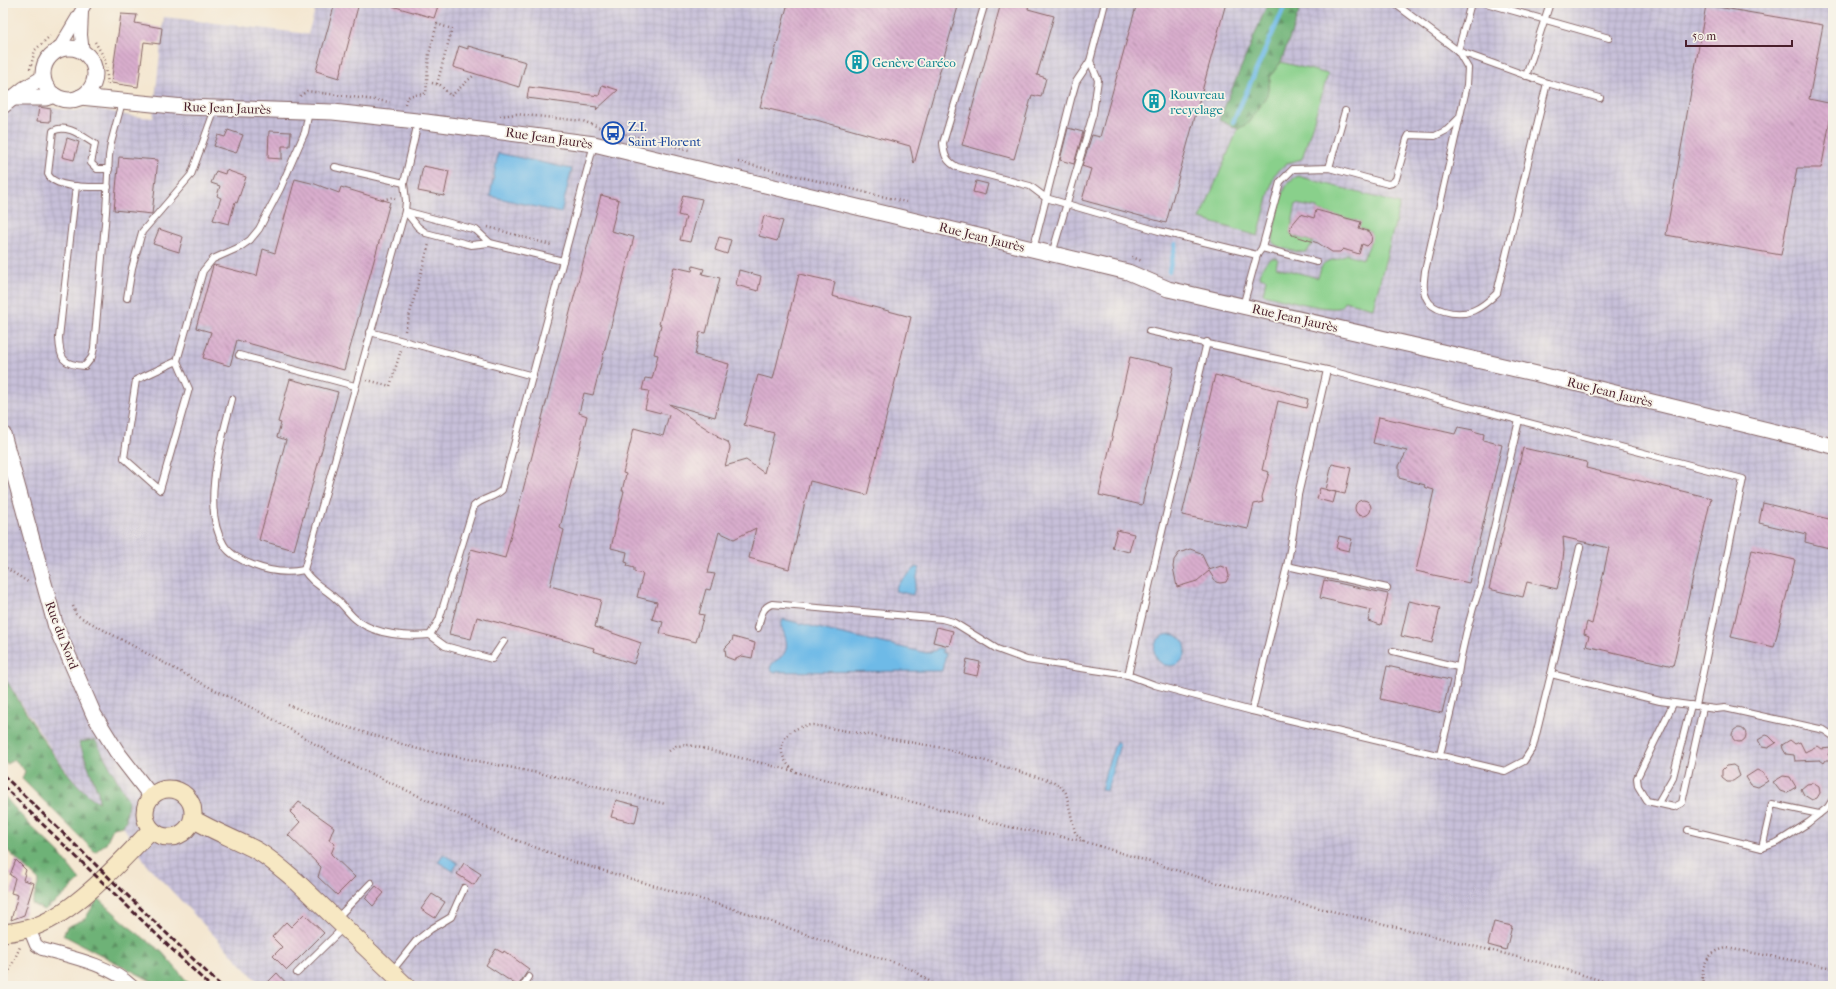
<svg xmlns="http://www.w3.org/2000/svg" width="1836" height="989" font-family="'IM FELL French Canon',serif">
  <defs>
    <pattern id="industrial-grid" width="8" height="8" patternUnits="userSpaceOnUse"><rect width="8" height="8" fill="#c7c0d9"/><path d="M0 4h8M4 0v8" fill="none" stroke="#aca5ba"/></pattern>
    <pattern id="forest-firs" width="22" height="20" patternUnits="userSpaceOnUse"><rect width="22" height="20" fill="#6eb277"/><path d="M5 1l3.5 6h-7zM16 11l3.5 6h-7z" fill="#5c9062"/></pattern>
    <pattern id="building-back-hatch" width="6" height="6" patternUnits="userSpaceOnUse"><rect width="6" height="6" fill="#d9aece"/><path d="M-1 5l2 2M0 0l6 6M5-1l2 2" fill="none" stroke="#b28da7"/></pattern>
  </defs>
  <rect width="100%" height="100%" fill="#f7f3e8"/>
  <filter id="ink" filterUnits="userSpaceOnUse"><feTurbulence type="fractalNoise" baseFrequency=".025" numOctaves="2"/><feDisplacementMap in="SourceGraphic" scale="8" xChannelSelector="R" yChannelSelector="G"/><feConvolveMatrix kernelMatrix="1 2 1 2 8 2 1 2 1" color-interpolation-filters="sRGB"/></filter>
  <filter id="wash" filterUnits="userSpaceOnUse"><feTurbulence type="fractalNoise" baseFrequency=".012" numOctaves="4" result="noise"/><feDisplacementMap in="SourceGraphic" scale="16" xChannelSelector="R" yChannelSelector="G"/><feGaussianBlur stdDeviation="0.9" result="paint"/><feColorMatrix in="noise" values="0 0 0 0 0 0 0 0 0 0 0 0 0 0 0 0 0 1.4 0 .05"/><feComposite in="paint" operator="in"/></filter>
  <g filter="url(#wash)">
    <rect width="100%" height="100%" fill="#f4e7d1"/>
    <polygon fill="url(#industrial-grid)" points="317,3 1833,3 1833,986 262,986 147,865 123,826 126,820 95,740 79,742 98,792 99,802 90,798 80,788 58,760 3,675 3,100 74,111 86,108 95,108 130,116 153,118 164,17 308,34"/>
    <g fill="#89d08b" stroke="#6a785b">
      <polygon points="1281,62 1328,74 1302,159 1287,163 1274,175 1258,236 1200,219 1238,129 1250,122 1267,95 1271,75"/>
      <path d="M1298,176L1400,204L1373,308L1344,301C1343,304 1342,307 1338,308C1321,310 1281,298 1263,294L1266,279L1260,277C1261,268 1264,263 1272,258H1278L1276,267L1318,278C1324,253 1330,266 1347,254L1363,259C1366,251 1374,240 1370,232L1359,228L1361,222L1319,211L1317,208L1296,204L1290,233L1296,237L1313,242L1307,252C1298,253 1281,249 1273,243C1272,231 1280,196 1287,185C1289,181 1294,178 1298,176Z"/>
    </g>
    <g fill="url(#forest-firs)" stroke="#5c6851">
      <polygon points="1268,3 1302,3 1281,62 1271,75 1267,95 1250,122 1238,129 1219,120"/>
      <path d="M3,675C22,705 69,789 99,802L98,792L79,742L95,740L128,800L126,820L123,826L113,828L106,843L95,852L22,779L25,771L14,759L7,764L3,761Z"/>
      <polygon points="3,795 30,825 59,853 80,880 62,897 44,910 32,904 39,881 3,846"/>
      <polygon points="98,898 132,929 162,952 191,986 161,986 63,935 67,927 85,919"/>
    </g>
    <g fill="#6ebae7" stroke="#5c6c89">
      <polygon points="498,153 572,169 561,213 490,196"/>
      <polygon points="916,567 919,568 913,595 895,591 897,585"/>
      <path d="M783,619L830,631L927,653L936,650L937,648L943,649L942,652L946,654L942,671L774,672L770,668C772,662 776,661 781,657C791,648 785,636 781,626Z"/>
      <circle cx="1170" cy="650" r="16"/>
      <polygon points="1116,741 1120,744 1107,791 1101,790 1106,770"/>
      <polygon points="443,854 458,863 453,871 438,862"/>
    </g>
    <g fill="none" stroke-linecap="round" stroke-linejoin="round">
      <g stroke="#6ebae7" stroke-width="4.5">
        <polyline points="1233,122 1286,3"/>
        <polyline points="1169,271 1176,244"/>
      </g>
    </g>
    <g id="blocks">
      <g fill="url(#building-back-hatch)">
        <polygon points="335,3 359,3 339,78 316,71"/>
        <polygon points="393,3 439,3 434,18 392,6"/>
        <polygon points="788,3 959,3 914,164 910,146 816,120 760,107"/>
        <polygon points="1001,3 1029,3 1028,9 1054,16 1037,75 1046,78 1041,97 1032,95 1014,159 962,145"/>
        <polygon points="1137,3 1226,3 1166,223 1082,200 1091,169 1082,166 1092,135 1100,137"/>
        <polygon points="1706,5 1823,25 1809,99 1833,104 1823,159 1821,168 1797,168 1781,255 1666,235"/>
        <polygon points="121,14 137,15 135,23 162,28 160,44 144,42 138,87 111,83"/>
        <polygon points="459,46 468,49 468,46 526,62 519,87 453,67"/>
        <polygon points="602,85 618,90 596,110 597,107 527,98 529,87 599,96"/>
        <polygon points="39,107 51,109 50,122 37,121"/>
        <polygon points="1068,128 1083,132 1074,164 1060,160"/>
        <polygon points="228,130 243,135 236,153 214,146 218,135 225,137"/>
        <polygon points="269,131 291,132 290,146 282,146 282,159 268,158"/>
        <polygon points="67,138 79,142 74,160 62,157"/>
        <polygon points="119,157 158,160 152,214 114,210"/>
        <polygon points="423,166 449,171 444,196 418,191"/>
        <polygon points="226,170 246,177 237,203 235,202 229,224 213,220 221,198 217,196 220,186 211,183 216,171 225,174"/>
        <polygon points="295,179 315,184 339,193 341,187 390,202 344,370 237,340 230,366 203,358 211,332 196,328 213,266 214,265 257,276 263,249 275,253"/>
        <polygon points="976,181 988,184 985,195 973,192"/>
        <polygon points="601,195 619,200 611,231 634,237 593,395 584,393 579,413 587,416 560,528 564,530 550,586 601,600 595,627 641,643 634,664 593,651 594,648 477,617 471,639 449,634 471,549 505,558"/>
        <polygon points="683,195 702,199 690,242 680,240 686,217 678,215"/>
        <polygon points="1316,210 1361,222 1359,228 1370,232 1372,236 1371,242 1367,246 1362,244 1359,254 1343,249 1340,252 1332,252 1318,243 1292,235 1290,231 1291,226 1301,214 1314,218"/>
        <polygon points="764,216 783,221 777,241 759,236"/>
        <polygon points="159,229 183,237 179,252 153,244"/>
        <polygon points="719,237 731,240 727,254 715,250"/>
        <polygon points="693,266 704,269 702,274 720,278 706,333 700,332 695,355 729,364 715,417 669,404 718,436 717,437 728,442 730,448 725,466 746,460 764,473 774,433 744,425 758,375 773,379 799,274 835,282 832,296 911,317 867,495 810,481 789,569 749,558 756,528 734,539 719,532 708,573 715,574 710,590 706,589 699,614 704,615 696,642 660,633 663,622 652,619 657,602 637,597 643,574 634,572 634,568 627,566 628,563 625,562 627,552 611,548 624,491 622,491 626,474 623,473 634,428 663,436 669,415 645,409 649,391 642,390 645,378 652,379 658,355 654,354 661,325 659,324 674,267 692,271"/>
        <polygon points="739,270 761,276 758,291 736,285"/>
        <polygon points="1130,357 1174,367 1142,505 1099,495"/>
        <polygon points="1215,375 1280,391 1308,399 1306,408 1278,401 1262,470 1269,472 1262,497 1263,502 1254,504 1248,529 1182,515"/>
        <polygon points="290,379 338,392 294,550 259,540 286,440 277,437 281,423 278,422"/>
        <polygon points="1379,417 1455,434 1458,427 1473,430 1473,431 1484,434 1483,440 1502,445 1469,583 1416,571 1434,490 1424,487 1425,485 1399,478 1399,466 1407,451 1373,443"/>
        <polygon points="1523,448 1587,462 1586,468 1711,498 1673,666 1586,646 1589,636 1584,634 1587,622 1592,624 1609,548 1563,537 1564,550 1562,568 1557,589 1527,582 1523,597 1489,589"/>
        <polygon points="1332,464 1351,468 1345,494 1326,490"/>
        <polygon points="1320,488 1336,492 1333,503 1317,499"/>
        <circle cx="1363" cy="508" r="8"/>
        <polygon points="1763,503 1833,520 1833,549 1805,542 1806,534 1759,523"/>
        <polygon points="1117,530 1134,534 1129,552 1112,548"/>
        <polygon points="1339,536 1352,539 1349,551 1336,548"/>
        <polygon points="1190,549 1201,553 1209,570 1221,566 1227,568 1229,576 1226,582 1220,583 1216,582 1209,571 1197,581 1177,587 1173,567 1174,560 1179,553"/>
        <polygon points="1752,550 1795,560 1774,647 1731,637"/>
        <polygon points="1324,580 1388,594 1381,625 1368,621 1371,610 1320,598"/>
        <polygon points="1409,601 1440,608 1432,643 1401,636"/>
        <polygon points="937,627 953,631 949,646 933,642"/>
        <polygon points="733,637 755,643 752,658 742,656 734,660 726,657 725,648 732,641"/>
        <polygon points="967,659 980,662 977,676 964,673"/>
        <polygon points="1387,666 1450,680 1442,713 1380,699"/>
        <circle cx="1739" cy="735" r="7"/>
        <polygon points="1766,735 1769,736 1776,743 1768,748 1762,747 1758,740"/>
        <polygon points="1790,740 1795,744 1800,742 1805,752 1817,746 1821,749 1831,748 1828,755 1833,760 1826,760 1824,763 1820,760 1795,761 1794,755 1786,754 1783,749 1782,745"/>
        <polygon points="1733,765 1737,768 1740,776 1733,781 1727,781 1722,777 1722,770 1726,766"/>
        <polygon points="1757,770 1763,773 1768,781 1758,787 1751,785 1746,777"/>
        <polygon points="1783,776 1790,777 1796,787 1786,793 1780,791 1773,782"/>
        <polygon points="1813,783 1819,787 1820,793 1817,798 1812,800 1804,795 1801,789 1807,784"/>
        <polygon points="616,800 639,806 635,823 611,817"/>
        <polygon points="299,802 334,827 329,840 335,844 331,854 355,877 337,895 318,877 321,867 288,835 300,822 290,812"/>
        <polygon points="16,860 26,870 23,880 34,883 24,915 11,920 18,895 11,893 15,878 10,875"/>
        <polygon points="464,863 481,874 474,885 457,874"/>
        <polygon points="376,886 384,893 373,906 365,898"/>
        <polygon points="432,894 445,902 435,918 421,909"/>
        <polygon points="304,914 324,933 287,970 273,956 282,947 272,937 286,922 291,927"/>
        <polygon points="1494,922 1512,926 1506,950 1488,945"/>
        <polygon points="496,949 503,953 504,951 529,969 518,986 486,965"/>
        <polygon points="277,973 289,986 264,986"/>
      </g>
    </g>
  </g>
  <g filter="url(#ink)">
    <use href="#blocks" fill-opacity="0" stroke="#866565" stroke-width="1"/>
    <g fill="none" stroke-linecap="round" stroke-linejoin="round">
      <g stroke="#866565" stroke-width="8">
        <g id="service">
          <path d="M985,3L943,143C944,155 946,161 957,167L1030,186L1046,198L1159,231L1257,255L1262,248L1280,182L1293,169L1329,168L1388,184L1392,183L1396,179L1407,139L1409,135L1435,136L1447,130L1459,118"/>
          <path d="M1394,3L1458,51L1468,68L1467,85L1425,271C1424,280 1422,291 1427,299C1430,306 1437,309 1444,311C1467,318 1481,309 1497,293L1547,83"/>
          <polyline points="1471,3 1458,51 1547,83 1600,98"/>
          <polyline points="1486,3 1609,38"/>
          <polyline points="1526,76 1550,3"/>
          <path d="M418,122L404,183L406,201L405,211L304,570C312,584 325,588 336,599C344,605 349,615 358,621C377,635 407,637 430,635L439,620L474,506C484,497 492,499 502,490L594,144"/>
          <polyline points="335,167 404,183"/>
          <polyline points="1329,168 1345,111"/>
          <path d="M76,186L59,338C60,358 62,365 85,366L92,357L94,348L106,212L109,156L111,143L122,102"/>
          <path d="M108,187C93,187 54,189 48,174L53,131C67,123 83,137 95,144L91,163L97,169H109"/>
          <polygon points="405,211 476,230 490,243 471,245 426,233 418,227"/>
          <polyline points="490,243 563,261"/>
          <polyline points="1262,248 1317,262"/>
          <polyline points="1033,250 1071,99 1076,82 1090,61 1105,3"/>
          <polyline points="1052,254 1093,114 1098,80 1090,61"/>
          <polyline points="127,298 132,268 142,232 191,175 215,109"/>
          <polyline points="1243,306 1257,255"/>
          <polyline points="370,332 533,376"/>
          <polyline points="239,355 355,386"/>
          <polyline points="177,361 136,380 124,458 160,490 189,389 177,361 203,271 213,259 240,247 250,240 259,229 280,189 305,132 309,111"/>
          <path d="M232,399C222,438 200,507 224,545C229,554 244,562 253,565C271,572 286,574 304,570"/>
          <polyline points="1287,566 1293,534 1298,495 1327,370"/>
          <path d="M758,628C761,617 761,608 772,604L942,619L953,622L997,649L1027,660L1128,675L1155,685L1252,711L1505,771L1524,761L1533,747L1551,674L1660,701L1696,706L1743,479L1327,370L1149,331"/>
          <polyline points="430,635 445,646 492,659 504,641"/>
          <polyline points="1393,651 1458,667"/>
          <polyline points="1551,674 1580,547"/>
          <polyline points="1128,675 1207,342"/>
          <polyline points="1673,704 1637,778 1638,786 1647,801 1674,807 1682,803 1703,708"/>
          <polyline points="1700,707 1716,709 1725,708 1824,730 1833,736"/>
          <polyline points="1252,711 1287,566 1387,588"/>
          <path d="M1440,755C1445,732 1452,709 1456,686C1461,651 1469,617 1481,584L1519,420"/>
          <polyline points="1658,803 1673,777 1691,705"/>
          <polyline points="1688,830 1762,848 1778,842 1808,823 1828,807 1833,799"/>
          <polyline points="1762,848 1772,804 1819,814"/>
          <polyline points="337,918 371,883"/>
          <polyline points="392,971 416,941 431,929 451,917 464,888"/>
          <polyline points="297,973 343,928"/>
          <polyline points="523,986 529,977"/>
        </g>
      </g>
      <g stroke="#866565" stroke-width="14">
        <g id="minor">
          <polyline points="82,12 81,35 83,53"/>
          <polyline points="58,50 86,3"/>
          <path d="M29,928L36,945L42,949C71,957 110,965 132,986"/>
        </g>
      </g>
      <g stroke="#866565" stroke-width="17">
        <g id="tertiary">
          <circle cx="69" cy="74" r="26"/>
          <polyline points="80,97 184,107 333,112 426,122 594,144 1128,272 1168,289 1533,373 1833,446"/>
          <polyline points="14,98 46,98 54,95"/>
          <polyline points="3,106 24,89 43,78"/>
          <polyline points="3,434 56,627 94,715 117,752 151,796"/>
        </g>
      </g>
      <g stroke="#866565" stroke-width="19">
        <g id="secondary">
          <circle cx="169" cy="813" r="24"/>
          <path d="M193,819C213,831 235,839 256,850C270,858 283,870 295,880L406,986"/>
          <path d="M3,933C14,932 25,930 36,926C77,911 121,861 151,830"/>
        </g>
      </g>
      <g stroke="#866565" stroke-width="2.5" stroke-dasharray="1 3" stroke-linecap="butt">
        <polyline points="95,42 105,59 108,85"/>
        <polyline points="30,69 35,50 50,36"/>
        <polyline points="432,83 440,85 451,96 474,75"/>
        <polyline points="300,96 307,91 390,102"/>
        <path d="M405,104C407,91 417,97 426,93L429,54L437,24L452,29L437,84"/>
        <polyline points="500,116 516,114 583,121 601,128 689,150"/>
        <polyline points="738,162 906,202"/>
        <polyline points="383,200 392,197 397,199"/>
        <polyline points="488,227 551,245"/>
        <polyline points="1132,257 1142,261"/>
        <polyline points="405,331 429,244"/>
        <polyline points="367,380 390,386 401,350"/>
        <polyline points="3,566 28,582"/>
        <polyline points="73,606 76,614 80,617 201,683 262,713 346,762 500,834 574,862 744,912 825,941 899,964 915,971 936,986"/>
        <polyline points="288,705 347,727 418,749 573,780 665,804"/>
        <polyline points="669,751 676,746 689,745 793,771"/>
        <path d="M1083,841L1075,832L1066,793L1061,787L1054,782L943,748L813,725C782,726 770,753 796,772L1010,827L1083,841L1214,882L1550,965L1619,986"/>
        <polyline points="3,985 20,947"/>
        <polyline points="1700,986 1703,977"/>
        <path d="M1705,986C1698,967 1708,951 1727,948L1833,968"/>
      </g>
      <use href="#service" stroke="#fff" stroke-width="6"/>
      <use href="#minor" stroke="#fff" stroke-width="12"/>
      <use href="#tertiary" stroke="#fff" stroke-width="15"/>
      <use href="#secondary" stroke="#f7e8c3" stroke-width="17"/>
      <g stroke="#4a1f2b" stroke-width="3" stroke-dasharray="6 3" stroke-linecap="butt">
        <polyline points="3,775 221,986"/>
        <polyline points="3,786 210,986"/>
      </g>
    </g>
  </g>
  <defs>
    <g id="building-ring" transform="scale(1.15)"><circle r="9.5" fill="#f7f3e8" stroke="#0f9aa8" stroke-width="1.5"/><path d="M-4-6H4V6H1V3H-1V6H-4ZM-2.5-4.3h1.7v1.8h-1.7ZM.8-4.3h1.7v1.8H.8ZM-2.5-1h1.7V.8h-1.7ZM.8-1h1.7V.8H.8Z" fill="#0f9aa8"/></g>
    <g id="bus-ring" transform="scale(1.15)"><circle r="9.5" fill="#f7f3e8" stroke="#1a4fb4" stroke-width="1.5"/><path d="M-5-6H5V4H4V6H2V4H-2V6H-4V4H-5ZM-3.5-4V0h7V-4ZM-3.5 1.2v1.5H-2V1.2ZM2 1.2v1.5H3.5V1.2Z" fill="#1a4fb4"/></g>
  </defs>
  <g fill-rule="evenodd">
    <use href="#building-ring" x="857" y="62"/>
    <use href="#building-ring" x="1154" y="101"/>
    <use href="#bus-ring" x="613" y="133"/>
  </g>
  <g text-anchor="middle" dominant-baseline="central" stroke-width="3.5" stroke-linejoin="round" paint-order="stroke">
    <g font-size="13" fill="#0d838f" stroke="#f7f3e8" text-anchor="start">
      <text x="872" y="62">Genève Caréco</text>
      <text x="1170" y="94">Rouvreau<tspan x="1170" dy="15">recyclage</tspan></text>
    </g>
    <g font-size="13" fill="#4a1f2b" stroke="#f7f3e8">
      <text transform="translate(227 108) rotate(2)">Rue Jean Jaurès</text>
      <text transform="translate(549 138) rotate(8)">Rue Jean Jaurès</text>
      <text transform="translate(982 237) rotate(14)">Rue Jean Jaurès</text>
      <text transform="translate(1295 318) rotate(13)">Rue Jean Jaurès</text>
      <text transform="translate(1610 392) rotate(14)">Rue Jean Jaurès</text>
      <text transform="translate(62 635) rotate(69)">Rue du Nord</text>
    </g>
    <g font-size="13" fill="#164399" stroke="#f7f3e8" text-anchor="start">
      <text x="628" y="126">Z.I.<tspan x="628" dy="15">Saint-Florent</tspan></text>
    </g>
  </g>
  <rect width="1836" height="989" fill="none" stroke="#f7f3e8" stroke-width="16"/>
  <path d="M1686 40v6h106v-6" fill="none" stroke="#4a1f2b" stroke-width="2"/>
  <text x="1692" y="40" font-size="12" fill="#4a1f2b" stroke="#f7f3e8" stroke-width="3" paint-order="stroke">50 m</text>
</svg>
